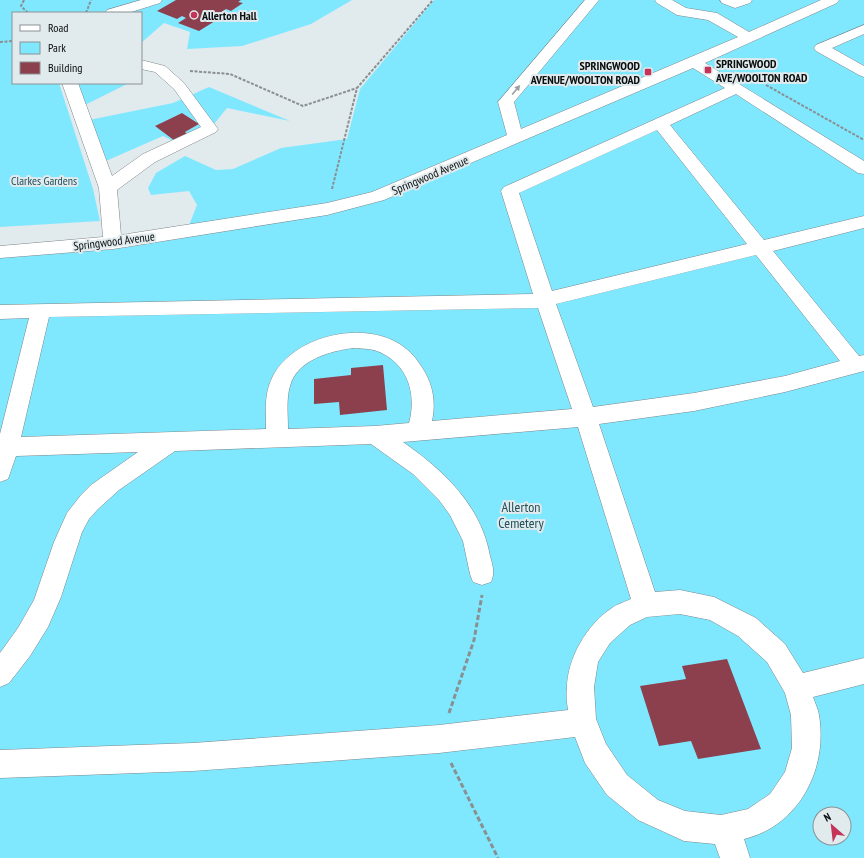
<svg xmlns="http://www.w3.org/2000/svg" width="864" height="858" font-family="'PT Sans Narrow',sans-serif">
  <rect width="100%" height="100%" fill="#e1eaed"/>
  <g fill="#7fe8ff" fill-rule="evenodd">
    <polygon points="0,0 352,0 311,24 242,46 187,49 190,32 164,23 141,43 141,13 13,13 13,83 59,83 93,189 100,221 0,227"/>
    <path d="M434,0H864V858H0V258L115,249L184,238L197,205L189,191L151,195L148,188L156,173L185,156L216,170L233,169L281,148L347,139L360,89ZM820,814H844V838H820Z"/>
    <polygon points="70,83 129,83 79,108"/>
    <polygon points="209,87 290,121 227,108 210,129 192,138 185,132 199,124 182,113 156,126 179,144 163,136 99,164 84,121 173,103"/>
  </g>
  <g fill="#8c404e">
    <polygon points="176,0 241,0 238,2 243,3 231,11 226,9 219,14 223,16 199,31 178,23 186,18 182,16 177,19 157,11"/>
    <polygon points="182,113 199,124 185,132 192,138 179,144 155,126"/>
    <polygon points="383,365 387,410 340,415 339,402 314,404 314,379 351,375 351,368"/>
    <polygon points="727,659 761,749 698,759 691,741 659,746 640,686 686,679 682,666"/>
  </g>
  <g fill="none" stroke-linecap="round" stroke-linejoin="round">
    <g stroke="#7e8689" stroke-width="1">
      <g id="minor">
        <polygon points="141,0 162,0 160,3 128,13 105,13 107,10"/>
        <path d="M585,0H599L514,102L521,129L738,37L708,20L677,15L657,3L655,0H672L686,8L717,13L749,32L821,0H839L837,3L705,63L864,161V174L858,173L736,94L670,125L764,240L864,216V228L773,251L859,356L864,355V371L785,392L694,411L599,424L655,592L680,590L714,597L756,618L785,644L803,673L864,658V684L813,697C815,703 818,709 819,715C828,769 799,826 744,839L750,858H720L715,844L684,841L638,820L607,795L585,763L575,737L439,753L193,771L0,778V750L193,743L439,725L568,710C567,703 566,696 567,688C567,659 587,624 612,608C617,604 625,602 631,599L578,427L403,442C443,470 481,505 490,556C493,567 495,572 491,582L482,585L473,582L470,574L463,541L450,515L439,500L413,474L371,444L175,451L119,490L98,509L89,519L82,532L61,597L48,627L30,656L9,683L0,687V653L18,628L34,600L54,542L67,513L81,495L91,485L138,452L16,456L8,479L0,482V434L29,318L0,319V305L533,294L501,191L504,187L725,88L693,68L384,200L327,215L113,249L0,258V246L103,237L99,188L62,83H78L112,176L143,154L201,127L174,89L155,72L141,69V60L165,66L184,83L218,129L216,132L155,162L117,190L121,235L327,203L372,192L507,135L498,102ZM657,130L747,244L552,291L519,193ZM756,255L840,361L785,376L694,393L593,407L556,304ZM538,308L572,409L432,421C436,402 433,385 423,369C418,361 413,354 405,348C368,318 292,335 272,378C264,394 266,412 266,429L21,437L49,317ZM353,348C361,349 369,348 377,351C408,363 417,394 409,423L375,426L288,429C288,415 286,399 290,386C297,360 330,351 353,348ZM680,614L710,620L738,636L767,662L785,693L791,715L792,748L785,772L770,794L748,809L721,815L685,811L658,800L627,775L606,744L596,719L594,687L598,662L610,643L630,625L647,617Z"/>
        <polygon points="720,0 752,0 750,3 735,8 722,3"/>
        <polygon points="864,25 864,34 832,48 864,66 864,77 859,75 816,51 814,48 816,45"/>
      </g>
    </g>
    <g stroke="#8a9092" stroke-width="2" stroke-dasharray="3 1.5" stroke-linecap="butt">
      <polyline points="24,0 21,6 28,13"/>
      <polyline points="86,13 91,0"/>
      <polyline points="0,42 13,41"/>
      <polyline points="190,71 230,74 303,106 357,88"/>
      <polyline points="766,85 864,140"/>
      <polyline points="332,189 357,88 433,0"/>
    </g>
    <g stroke="#8a9092" stroke-width="3" stroke-dasharray="5 2.5" stroke-linecap="butt">
      <polyline points="449,713 474,640 482,595"/>
      <polyline points="451,763 498,858"/>
    </g>
    <use href="#minor" fill="#fff" fill-rule="evenodd"/>
  </g>
  <defs><path id="oneway-solid" d="M-6-.8H1V-3.2L6.5 0L1 3.2V.8H-6Z"/></defs>
  <use fill="#9d9e9f" href="#oneway-solid" transform="translate(516 90) rotate(-50)"/>
  <g fill="#c43459" stroke="#e1eaed" stroke-width="1.5">
    <circle cx="194" cy="15" r="4"/>
    <rect x="704" y="66" width="8" height="8" rx="2"/>
    <rect x="644" y="68" width="8" height="8" rx="2"/>
  </g>
  <g text-anchor="middle" dominant-baseline="central" stroke-width="4" stroke-linejoin="round" paint-order="stroke">
    <g font-size="12" font-weight="bold" fill="#0a0d0e" stroke="#e1eaed" text-anchor="start">
      <text x="202" y="15">Allerton Hall</text>
      <text x="716" y="63">SPRINGWOOD<tspan x="716" dy="14">AVE/WOOLTON ROAD</tspan></text>
      <text x="640" y="65" text-anchor="end">SPRINGWOOD<tspan x="640" dy="14">AVENUE/WOOLTON ROAD</tspan></text>
    </g>
    <g font-size="12" fill="#0a0d0e" stroke="#e1eaed">
      <text transform="translate(430 175) rotate(-23)">Springwood Avenue</text>
      <text transform="translate(114 241) rotate(-7)">Springwood Avenue</text>
    </g>
    <g font-size="12" fill="#21505a" stroke="#e1eaed">
      <text x="44" y="180">Clarkes Gardens</text>
    </g>
    <g font-size="14" fill="#21505a" stroke="#e1eaed">
      <text x="521" y="507">Allerton<tspan x="521" dy="16">Cemetery</tspan></text>
    </g>
  </g>
  <rect x="12" y="12" width="130" height="72" fill="#e1eaed" stroke="#8b9294"/>
  <rect x="20" y="25" width="20" height="6" fill="#ffffff" stroke="#8b9294"/>
  <text x="48" y="32" font-size="12" fill="#0a0d0e">Road</text>
  <rect x="20" y="42" width="20" height="12" fill="#7fe8ff" stroke="#8b9294"/>
  <text x="48" y="52" font-size="12" fill="#0a0d0e">Park</text>
  <rect x="20" y="62" width="20" height="12" fill="#8c404e" stroke="#8b9294"/>
  <text x="48" y="72" font-size="12" fill="#0a0d0e">Building</text>
  <g transform="translate(832 826) rotate(332)"><circle r="19" fill="#e1eaed" stroke="#8b9294"/>
  <path d="M0-3L7 15L0 10L-7 15Z" fill="#c43459"/>
  <text y="-6" font-size="11" font-weight="bold" text-anchor="middle" fill="#0a0d0e">N</text>
  </g>
</svg>
